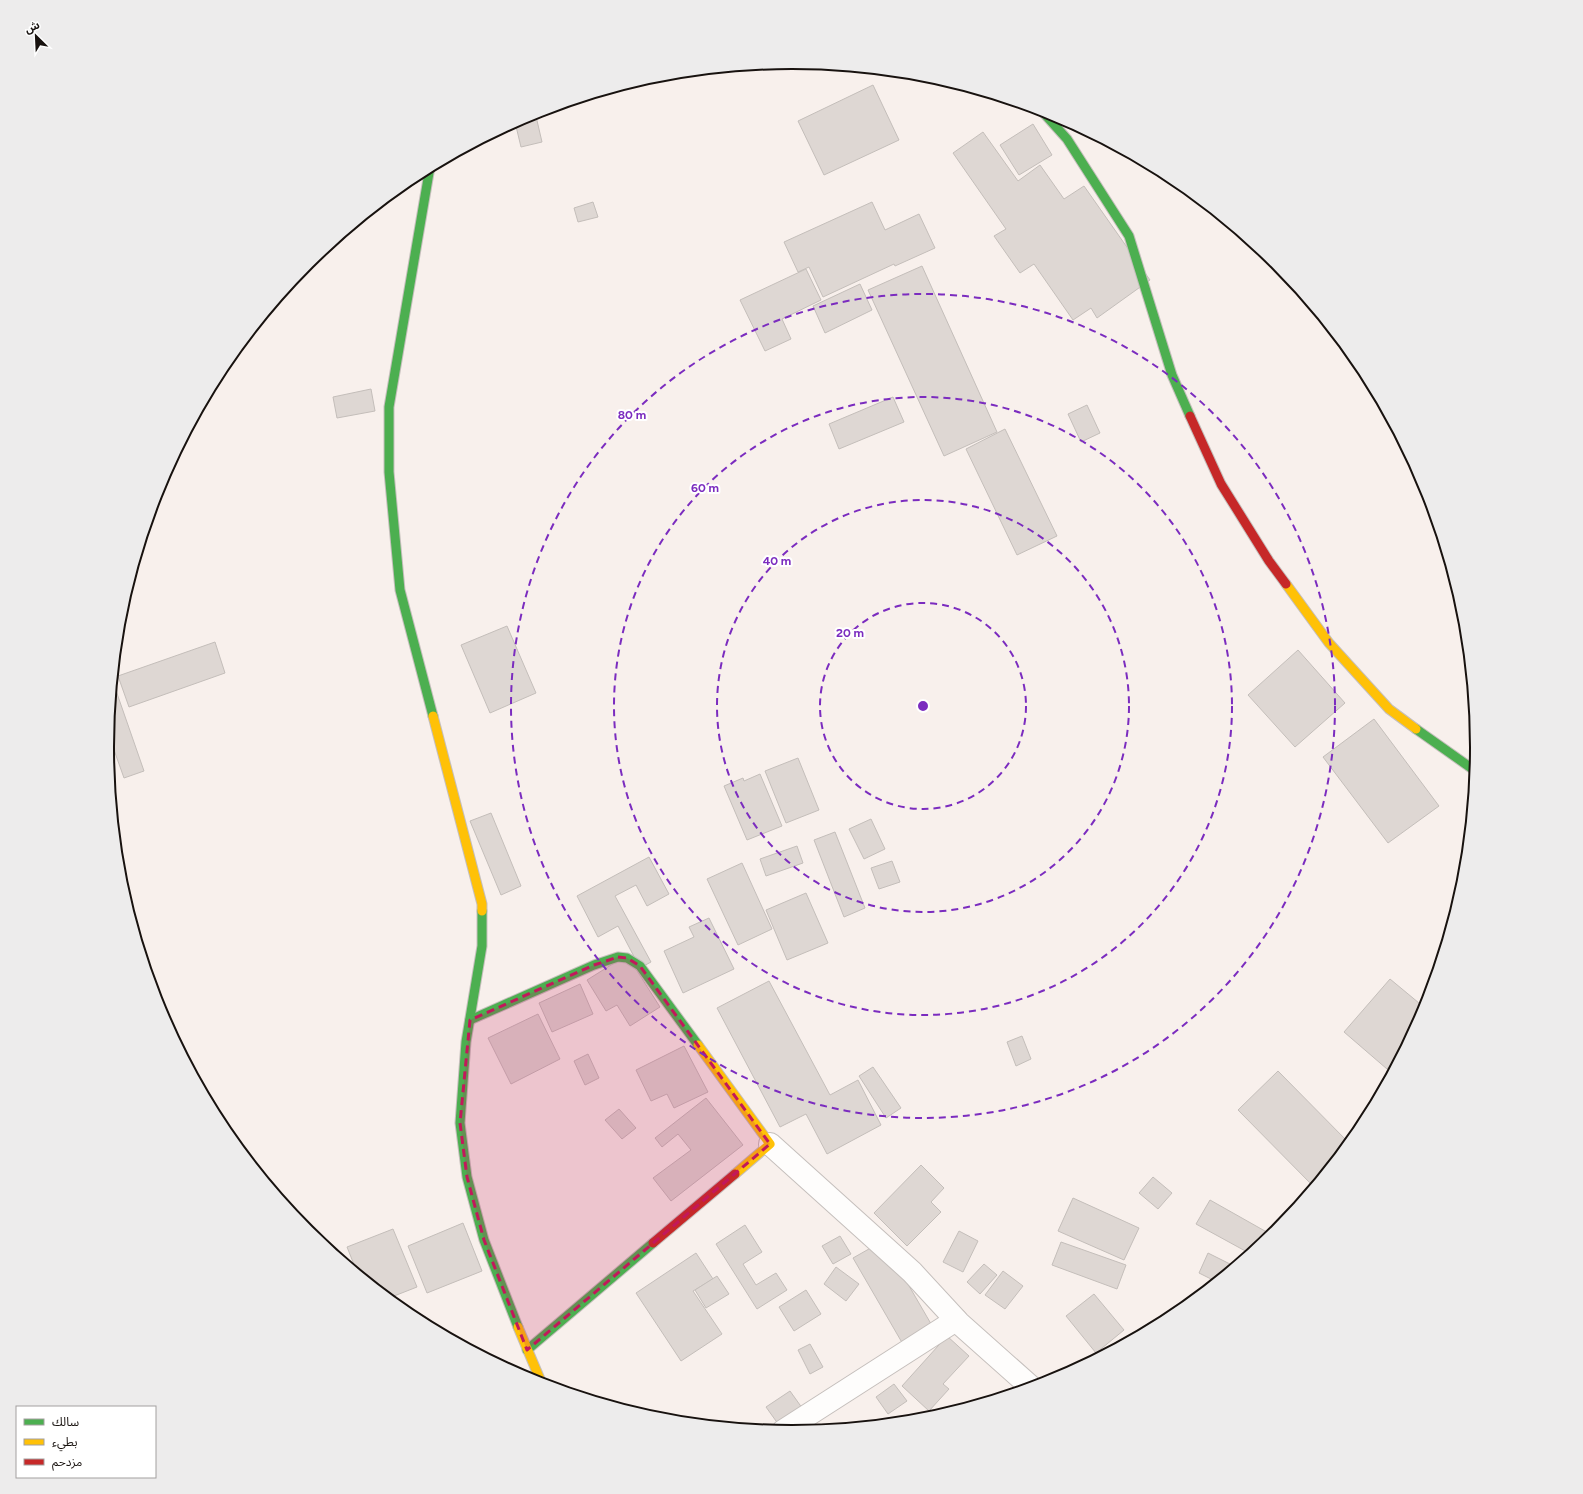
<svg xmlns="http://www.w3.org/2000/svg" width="1583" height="1494" font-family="Figtree,'Noto Sans Arabic',sans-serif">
  <rect width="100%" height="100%" fill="#f8f0ec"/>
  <g fill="#ded7d3" stroke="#c4beba">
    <polygon points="873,85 899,140 824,175 798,121"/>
    <polygon points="535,112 542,142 521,147 515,122"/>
    <polygon points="1033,124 1052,155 1019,175 1000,145"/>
    <polygon points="983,132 1018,181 1040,165 1064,199 1084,186 1150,280 1097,318 1091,308 1073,320 1034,264 1020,273 994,236 1006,229 953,153"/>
    <polygon points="593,202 598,217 578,222 574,208"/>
    <polygon points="872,202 885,230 919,214 935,248 895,266 894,264 823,297 809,267 798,272 784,242"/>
    <polygon points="922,266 997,432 944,456 868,290"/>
    <polygon points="806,269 821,300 782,319 791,339 765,351 740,300"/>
    <polygon points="860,284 872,310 825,333 813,306"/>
    <polygon points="371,389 375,411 337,418 333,397"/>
    <polygon points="893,397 904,422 839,449 829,424"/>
    <polygon points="1087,405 1100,433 1081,442 1068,414"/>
    <polygon points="1005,429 1057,536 1017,555 966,449"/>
    <polygon points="507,626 536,693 490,713 461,645"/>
    <polygon points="215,642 225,673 129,707 118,676"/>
    <polygon points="1298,650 1345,703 1295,747 1248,695"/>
    <polygon points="113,682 144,771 124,778 108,733"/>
    <polygon points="1374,719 1439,806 1388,843 1323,757"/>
    <polygon points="798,758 819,810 786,823 765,771"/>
    <polygon points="760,774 782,826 747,840 724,786 743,778 744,781"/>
    <polygon points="491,813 521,886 501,895 470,821"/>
    <polygon points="871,819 885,849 864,859 849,829"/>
    <polygon points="835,832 865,908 844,917 814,840"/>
    <polygon points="797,846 803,863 766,876 760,859"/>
    <polygon points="649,857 669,894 647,906 636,885 615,896 651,962 640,968 618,926 598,937 577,896"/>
    <polygon points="892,861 900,882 879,889 871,868"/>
    <polygon points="742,863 772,929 738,945 707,879"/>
    <polygon points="806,893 828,943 787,960 766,910"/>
    <polygon points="709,918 734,969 683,993 664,951 694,937 689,927"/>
    <polygon points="627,955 660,1007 630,1026 617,1005 606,1011 587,980"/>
    <polygon points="1390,979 1425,1008 1401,1052 1387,1069 1344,1032"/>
    <polygon points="769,981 830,1095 858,1080 881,1125 827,1154 806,1114 780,1127 717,1008"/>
    <polygon points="580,984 593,1014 552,1032 539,1003"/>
    <polygon points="538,1014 560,1059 511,1084 488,1038"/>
    <polygon points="1022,1036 1031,1059 1016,1066 1007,1042"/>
    <polygon points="684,1046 708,1092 674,1108 667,1094 651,1101 636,1070"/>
    <polygon points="588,1054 599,1078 585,1085 574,1061"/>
    <polygon points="873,1067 901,1108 886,1118 859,1076"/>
    <polygon points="1278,1071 1349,1143 1313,1186 1238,1110"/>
    <polygon points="706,1098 743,1145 671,1201 653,1178 691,1150 678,1134 662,1147 655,1138"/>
    <polygon points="619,1109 636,1128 622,1139 605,1120"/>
    <polygon points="921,1165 944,1188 931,1202 941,1212 907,1246 874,1213"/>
    <polygon points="1153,1177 1172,1193 1158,1209 1139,1193"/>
    <polygon points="1073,1198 1139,1228 1124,1260 1058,1231"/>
    <polygon points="1210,1200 1272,1235 1249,1253 1196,1224"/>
    <polygon points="463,1223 482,1271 427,1293 408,1246"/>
    <polygon points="745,1225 762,1252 743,1264 756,1285 776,1273 787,1290 757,1309 716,1244"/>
    <polygon points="393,1229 417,1287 389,1298 357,1272 347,1247"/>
    <polygon points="959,1231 978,1241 963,1272 943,1262"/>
    <polygon points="840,1236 851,1254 833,1264 822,1246"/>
    <polygon points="883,1241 934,1329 904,1346 853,1258"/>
    <polygon points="1061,1242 1126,1265 1117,1289 1052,1265"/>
    <polygon points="696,1253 713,1279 693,1291 722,1334 681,1361 636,1293"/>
    <polygon points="1208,1253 1234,1266 1215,1281 1199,1273"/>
    <polygon points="984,1264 997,1275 980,1294 967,1282"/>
    <polygon points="836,1267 859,1284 846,1301 824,1284"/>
    <polygon points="1003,1271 1023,1286 1005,1309 985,1295"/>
    <polygon points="717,1276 729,1294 706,1308 695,1290"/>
    <polygon points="806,1290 821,1314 794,1331 779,1307"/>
    <polygon points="1094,1294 1124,1330 1096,1353 1066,1316"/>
    <polygon points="947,1336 969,1356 943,1384 949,1389 929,1411 902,1386"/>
    <polygon points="810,1344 823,1367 810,1374 798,1350"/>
    <polygon points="894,1384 907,1401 888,1414 876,1397"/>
    <polygon points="790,1391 805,1412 781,1428 766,1407"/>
  </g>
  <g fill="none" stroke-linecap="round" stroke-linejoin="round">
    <g stroke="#c5bfbc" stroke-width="24">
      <g id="street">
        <polyline points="770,1144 912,1272 959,1323 1031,1387"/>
        <polyline points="783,1431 956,1320"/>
      </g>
    </g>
    <g stroke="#c5bfbc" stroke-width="11">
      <g id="fast">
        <polyline points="1041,110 1067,139 1129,236 1172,375 1190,416"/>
        <polyline points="430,167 389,407 389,472 400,590 433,716"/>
        <polyline points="1416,729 1474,770"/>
        <polyline points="482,911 482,946 466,1042 460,1123 467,1177 484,1240 518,1327"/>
        <polyline points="470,1020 594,965 618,957 627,958 640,966 698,1045"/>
        <polyline points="527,1350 653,1243"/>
      </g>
    </g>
    <g stroke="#c5bfbc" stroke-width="11">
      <g id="slow">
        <polyline points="1286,584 1329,643 1389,709 1416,729"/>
        <polyline points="433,716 482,904 482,911"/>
        <polyline points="698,1045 770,1144 735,1174"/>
        <polyline points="518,1327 542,1384"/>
      </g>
    </g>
    <g stroke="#c5bfbc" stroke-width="11">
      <g id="jam">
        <polyline points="1190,416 1221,484 1269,561 1286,584"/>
        <polyline points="653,1243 735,1174"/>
      </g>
    </g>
    <use href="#street" stroke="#fefdfc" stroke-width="22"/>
    <use href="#fast" stroke="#4caf50" stroke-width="9"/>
    <use href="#slow" stroke="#ffc107" stroke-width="9"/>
    <use href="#jam" stroke="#c62828" stroke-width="9"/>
  </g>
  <path fill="#c2185b" fill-opacity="0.2" stroke="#c2185b" stroke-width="3" stroke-dasharray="8 5" stroke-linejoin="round" d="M618,957L627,958L640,966L770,1144L527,1350L484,1240L467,1177L460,1123L470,1020L594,965Z"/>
  <g fill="none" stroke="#7b2cbf" stroke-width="2" stroke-dasharray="7 5">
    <circle cx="923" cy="706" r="103"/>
    <circle cx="923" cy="706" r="206"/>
    <circle cx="923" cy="706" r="309"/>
    <circle cx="923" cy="706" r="412"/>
  </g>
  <path d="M0 0H1583V1494H0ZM114 747a678 678 0 1 1 1356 0a678 678 0 1 1-1356 0Z" fill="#edecec" fill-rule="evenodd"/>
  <path fill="none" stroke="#18120f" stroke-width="2" d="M114 747a678 678 0 1 1 1356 0a678 678 0 1 1-1356 0Z"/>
  <circle cx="923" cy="706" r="6" fill="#7b2cbf" stroke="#fff" stroke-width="2"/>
  <g font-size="12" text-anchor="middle" font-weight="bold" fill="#7b2cbf" stroke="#fff" stroke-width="4" stroke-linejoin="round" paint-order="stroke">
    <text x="632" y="419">80 m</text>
    <text x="705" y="492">60 m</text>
    <text x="777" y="565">40 m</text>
    <text x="850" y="637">20 m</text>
  </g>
  <rect x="16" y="1406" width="140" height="72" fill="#ffffff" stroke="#a3a09f"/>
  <rect x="24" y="1419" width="20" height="6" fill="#4caf50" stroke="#a3a09f"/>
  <text x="52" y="1426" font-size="12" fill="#18120f">سالك</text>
  <rect x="24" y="1439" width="20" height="6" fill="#ffc107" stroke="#a3a09f"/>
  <text x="52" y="1446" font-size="12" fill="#18120f">بطيء</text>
  <rect x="24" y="1459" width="20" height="6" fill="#c62828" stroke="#a3a09f"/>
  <text x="52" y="1466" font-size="12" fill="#18120f">مزدحم</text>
  <g transform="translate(36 36) rotate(336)" stroke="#ffffff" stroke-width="3" paint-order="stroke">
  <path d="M0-3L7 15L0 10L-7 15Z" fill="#18120f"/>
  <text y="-6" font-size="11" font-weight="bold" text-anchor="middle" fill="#18120f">ش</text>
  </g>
</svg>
